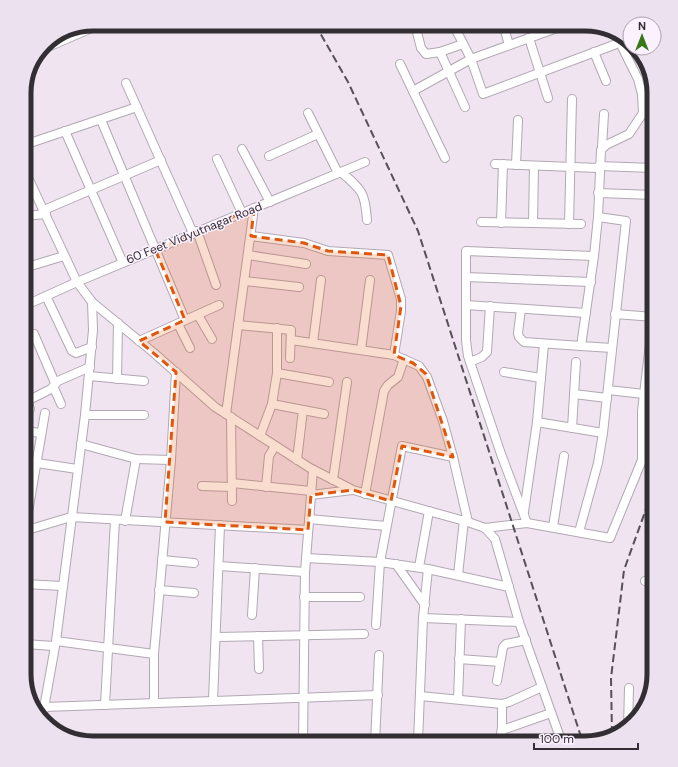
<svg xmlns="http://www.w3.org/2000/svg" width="678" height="767" font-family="'DM Sans',sans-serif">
  <rect width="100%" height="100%" fill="#efe4f0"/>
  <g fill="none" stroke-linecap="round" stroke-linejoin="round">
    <g stroke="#b2a8b3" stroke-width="10">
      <g id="minor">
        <polyline points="415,24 421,48 426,54 440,52 463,44"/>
        <polyline points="453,24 471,59 568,24"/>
        <polyline points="503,24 509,45"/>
        <polyline points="329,25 333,24"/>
        <polyline points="529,38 548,98"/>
        <polyline points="41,50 101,24"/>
        <polyline points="440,52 465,107"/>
        <polyline points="594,52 606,81"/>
        <polyline points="400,64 445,158"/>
        <polyline points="126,83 193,233"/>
        <polyline points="413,91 471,59 483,94 627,40"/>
        <polyline points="308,113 338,173"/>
        <polyline points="101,120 185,320"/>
        <polyline points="65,131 123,263"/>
        <polyline points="24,145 137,107"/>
        <polyline points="602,147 604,114"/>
        <polyline points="242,149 270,202"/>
        <polyline points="269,156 318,134"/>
        <polyline points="217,159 242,213"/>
        <polyline points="495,164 599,168"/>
        <polyline points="516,165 518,120"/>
        <polyline points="599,166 653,168"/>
        <polyline points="24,169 77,282 92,302 93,330 85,415 56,641 42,719"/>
        <path d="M341,172C362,190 365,192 367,220"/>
        <polyline points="598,193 654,195"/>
        <polyline points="44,210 161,160"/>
        <polyline points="24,216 46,214"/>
        <polyline points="481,222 581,224"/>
        <polyline points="501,223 503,164"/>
        <polyline points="533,223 534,166"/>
        <polyline points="569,224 572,99"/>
        <polyline points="197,231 216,285"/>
        <polyline points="251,236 304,243 328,251 388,255 401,299 401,311 394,355"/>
        <polyline points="248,255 306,264"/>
        <polyline points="594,256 581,346 612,348"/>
        <polyline points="24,268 64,256"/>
        <polyline points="466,277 591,282"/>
        <polyline points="244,281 299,287"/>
        <polyline points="46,296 72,351 76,353 92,347"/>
        <polyline points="92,302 154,353 215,407 310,468 353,490 468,522 485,528 495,539 519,622 562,743"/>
        <polyline points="466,305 586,313"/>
        <polyline points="24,306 77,282 365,162"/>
        <polyline points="521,309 518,333 519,337 524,342 581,346"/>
        <polyline points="615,314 654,317"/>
        <polyline points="198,315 212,339"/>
        <polyline points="178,324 190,348"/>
        <polyline points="238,325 291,330 290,358"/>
        <polyline points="34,334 55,383"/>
        <polyline points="291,340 394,355 419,366 427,377 443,421 453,457"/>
        <polyline points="139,341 219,305"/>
        <polyline points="313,343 321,280"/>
        <polyline points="361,350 370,280"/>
        <polyline points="470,362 482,357 487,352 490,306"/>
        <polyline points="504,372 541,378"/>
        <polyline points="277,373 329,382"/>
        <polyline points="89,376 144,381"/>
        <polyline points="117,379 118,323"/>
        <polyline points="54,388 61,404"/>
        <polyline points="608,390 644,394"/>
        <polyline points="24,394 30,409"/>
        <polyline points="574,394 607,398"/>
        <polyline points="27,401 51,389 58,381 90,367"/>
        <polyline points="272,404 324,414"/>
        <polyline points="226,414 254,208"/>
        <polyline points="85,415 144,415"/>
        <polyline points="231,417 232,501"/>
        <polyline points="537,422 603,433"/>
        <polyline points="572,428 576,362"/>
        <polyline points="24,431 41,433"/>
        <polyline points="260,436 272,404 277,373 277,328"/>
        <polyline points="81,444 136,459 171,460"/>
        <polyline points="297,460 303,410"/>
        <polyline points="24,461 77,469"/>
        <polyline points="333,480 347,382"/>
        <polyline points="232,483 311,491"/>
        <polyline points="202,486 232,487"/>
        <polyline points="266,487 269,456 275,446"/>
        <polyline points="365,494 384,391 388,385 398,377 404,359"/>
        <polyline points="311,495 352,490"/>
        <polyline points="524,512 537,422 544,344"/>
        <polyline points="309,519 386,526"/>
        <polyline points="125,521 136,459"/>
        <polyline points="527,523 610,538 642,460 642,411 654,310"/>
        <polyline points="553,527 564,456"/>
        <polyline points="485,528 527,523 501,454 468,356 466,340 466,251 594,256 598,217 601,150 606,145 629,134 643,113 642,94 638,79 614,31"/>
        <polyline points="25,530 45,413"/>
        <polyline points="24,531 71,517 308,530"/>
        <polyline points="579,532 598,463 603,433 626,221 598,217"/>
        <polyline points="306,558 380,562 428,569 509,587"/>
        <polyline points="162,560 194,563"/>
        <polyline points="396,564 425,605"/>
        <polyline points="219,566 305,572"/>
        <polyline points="419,567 429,511"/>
        <polyline points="458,575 464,520"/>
        <polyline points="645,581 654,581"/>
        <polyline points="24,584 62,586"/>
        <polyline points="159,590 194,593"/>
        <polyline points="304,597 360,597"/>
        <polyline points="252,615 255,568"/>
        <polyline points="423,618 519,622"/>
        <polyline points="376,625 380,562 402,446 453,457 468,522"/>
        <polyline points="258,636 259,669"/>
        <polyline points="217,637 364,634"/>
        <polyline points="56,641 154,654"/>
        <polyline points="24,644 54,646"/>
        <polyline points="459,659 500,662"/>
        <polyline points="497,681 503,647 506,644 526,640"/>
        <polyline points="420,696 502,704 509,702 542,687"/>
        <polyline points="458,699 461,619"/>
        <polyline points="213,700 220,525"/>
        <polyline points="154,703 154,654 171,460 176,372"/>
        <polyline points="105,705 115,520"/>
        <polyline points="44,707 378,695"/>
        <polyline points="628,728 629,688"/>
        <polyline points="502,730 551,713"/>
        <polyline points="418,742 423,618 428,569"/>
        <polyline points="220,743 303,740 436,743"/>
        <polyline points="303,743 305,572 313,470"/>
        <polyline points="375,743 379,655"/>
        <polyline points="500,743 502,726 502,704"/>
        <polyline points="544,743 560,737"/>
      </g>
    </g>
    <use href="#minor" stroke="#fff" stroke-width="8"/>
    <g stroke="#565057" stroke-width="2" stroke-dasharray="8 4" stroke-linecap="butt">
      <polyline points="315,24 348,82 418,231 583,743"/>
      <polyline points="612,734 611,678 624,570 654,487"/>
    </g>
  </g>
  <path fill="#df570e" fill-opacity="0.2" stroke="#df570e" stroke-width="3" stroke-dasharray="8 5" stroke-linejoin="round" d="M254,208L251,236L304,243L328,251L388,255L401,306L394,355L413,363L426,374L453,457L402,446L391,501L353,490L311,495L308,530L165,522L176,372L139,341L185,320L155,249Z"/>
  <g text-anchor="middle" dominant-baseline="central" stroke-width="3" stroke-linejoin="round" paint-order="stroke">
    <g font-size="12" fill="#322e33" stroke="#fcf1fe">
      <text transform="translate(194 233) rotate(-22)">60 Feet Vidyutnagar Road</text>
    </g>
  </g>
  <path d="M0 0H678V767H0ZM93 31H585A62 62 0 0 1 647 93V674A62 62 0 0 1 585 736H93A62 62 0 0 1 31 674V93A62 62 0 0 1 93 31Z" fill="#ece1ee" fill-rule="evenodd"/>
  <path fill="none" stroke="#322e33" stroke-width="5" d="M93 31H585A62 62 0 0 1 647 93V674A62 62 0 0 1 585 736H93A62 62 0 0 1 31 674V93A62 62 0 0 1 93 31Z"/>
  <g transform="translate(642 36)"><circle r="19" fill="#fcf1fe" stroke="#aba3ad"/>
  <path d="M0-3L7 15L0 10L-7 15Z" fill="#387815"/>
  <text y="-6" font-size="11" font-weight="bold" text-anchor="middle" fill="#322e33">N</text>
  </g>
  <path d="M534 743v6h104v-6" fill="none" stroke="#322e33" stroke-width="2"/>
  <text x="540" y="743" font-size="12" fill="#322e33" stroke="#fcf1fe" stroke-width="3" paint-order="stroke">100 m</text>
</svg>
